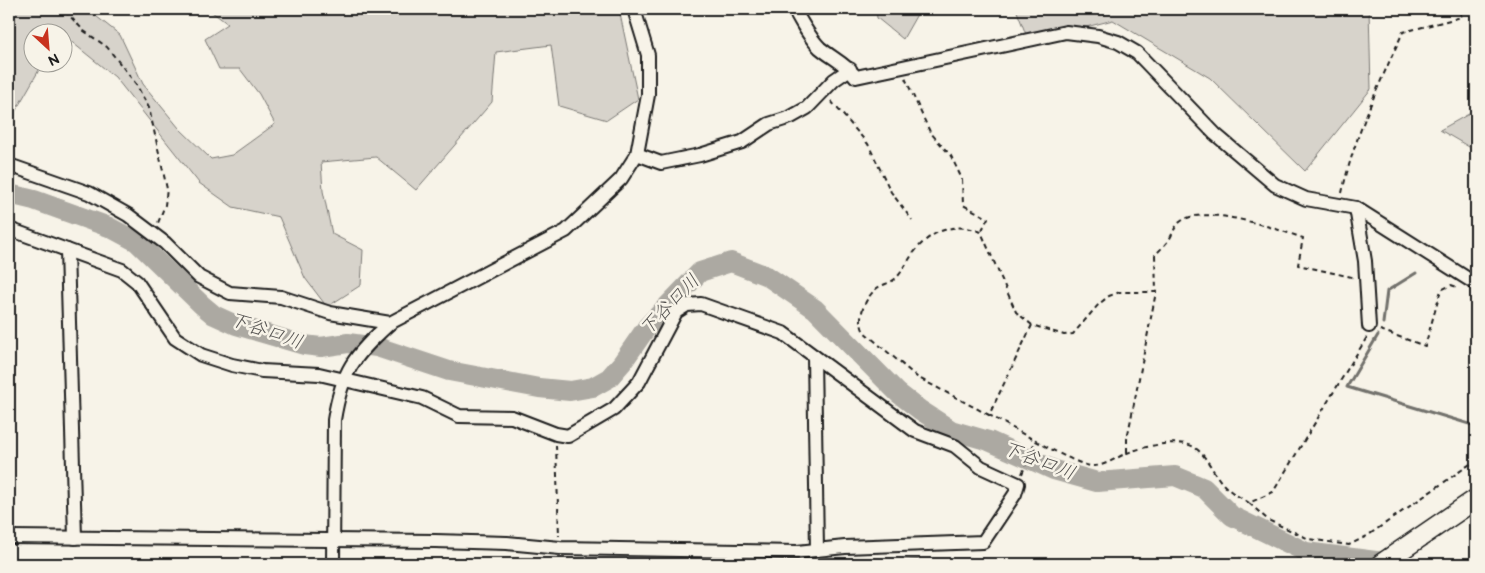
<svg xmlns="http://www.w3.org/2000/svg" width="1485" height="573" font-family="'Balsamiq Sans','Klee One',sans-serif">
  <rect width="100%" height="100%" fill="#f7f3e8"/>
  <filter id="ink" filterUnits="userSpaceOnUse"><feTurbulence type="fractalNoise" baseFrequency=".02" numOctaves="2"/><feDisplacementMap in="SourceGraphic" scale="10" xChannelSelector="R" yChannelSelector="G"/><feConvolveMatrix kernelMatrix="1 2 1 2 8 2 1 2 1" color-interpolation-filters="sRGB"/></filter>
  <g filter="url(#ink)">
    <g fill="#d7d3cb" stroke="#7a7874">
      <polygon points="9,9 87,9 120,35 143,84 179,128 211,159 232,155 275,124 259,94 240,69 219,69 205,39 228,24 208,9 617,9 620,14 638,99 607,120 559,106 551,45 496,52 492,102 416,190 376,157 321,162 323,191 332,234 363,250 361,285 327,307 305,278 279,217 233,207 199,183 115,77 63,35 62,32 32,32 32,62 43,63 15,112 9,111"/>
      <polygon points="876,9 920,9 903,39 877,18"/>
      <polygon points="1016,9 1369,9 1371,89 1305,171 1210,78 1113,20 1029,42"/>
      <polygon points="1476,110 1476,151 1440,130"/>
    </g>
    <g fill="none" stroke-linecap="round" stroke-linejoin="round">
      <g stroke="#72716c" stroke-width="3">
        <polyline points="1383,323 1387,291 1416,273"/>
        <polyline points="1378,335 1347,387 1476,426"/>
      </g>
      <polyline stroke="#aca9a2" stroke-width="20" points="9,194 34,200 109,227 137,242 202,305 214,315 236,325 304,345 321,347 348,343 377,347 449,371 539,388 570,391 593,387 609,378 622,363 647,327 700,272 731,262 767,276 815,309 898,393 920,410 951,430 989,441 1054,470 1097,482 1175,476 1204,488 1232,516 1306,552 1399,564"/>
      <g stroke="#1c1c1c" stroke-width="16">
        <g id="minor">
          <path d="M794,9C801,22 809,37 820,48C832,58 846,64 856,77L1066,32L1098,36L1118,42L1137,53L1215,134L1275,185L1306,199L1356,208L1476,284"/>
          <polyline points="637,154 661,163 700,155 742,142 769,124 791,117 807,108 834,80 850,69"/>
          <polyline points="9,165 89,193 128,215 165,243 199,277 230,293 281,297 330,313 390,323 566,231 621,179 637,154 648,95 648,55 634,9"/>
          <polyline points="1356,208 1365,261 1369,326"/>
          <polyline points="9,229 122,270 137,282 175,338 201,355 232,365 262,371 319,374 422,398 459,416 512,417 556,434 568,436 614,409 639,382 676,312 687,305 701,304 783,333 915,431 955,446 981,467 1018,484 1015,494 983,542 845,547 797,552 560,548 507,543 435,541 9,537"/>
          <polyline points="67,250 75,538"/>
          <polyline points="814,356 817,550"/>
          <path d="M333,564L334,420C342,370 354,356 390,323"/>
        </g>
      </g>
      <g stroke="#1c1c1c" stroke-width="22">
        <polyline id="highway" points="1381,564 1476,499"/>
      </g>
      <g stroke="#1c1c1c" stroke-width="2" stroke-dasharray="5 4" stroke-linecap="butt">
        <polyline points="65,11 84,31 107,47 136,84 149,108 167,189 165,205 158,223"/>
        <polyline points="905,78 930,132 951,156 962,179 963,205 988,218 981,232"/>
        <polyline points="831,101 868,144 891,192 912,220"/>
        <path d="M1342,193C1354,137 1379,84 1403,32L1462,17L1458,9"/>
        <path d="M1032,325L989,415C1010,426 1073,464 1091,466C1104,467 1115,458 1127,453C1142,447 1178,438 1194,447C1209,457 1214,477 1227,488C1233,494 1242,498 1249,503L1273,492L1367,337"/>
        <polyline points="1380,330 1425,346 1441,290 1451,285 1457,287"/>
        <path d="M989,415L917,377L864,332C856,318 865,298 877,288C883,284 892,283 897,277C903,271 907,262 912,255C929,231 954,221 981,232L1016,312L1032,325L1064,335L1073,334L1099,304L1109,296L1120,292H1156L1155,255C1159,251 1164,246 1168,241C1173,235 1173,228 1180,222C1203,203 1277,229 1303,238L1298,265L1356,278"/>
        <polyline points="556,445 559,536"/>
        <polyline points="1127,452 1127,439 1156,292"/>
        <polyline points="1022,474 1036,439"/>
        <polyline points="1249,503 1268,520 1309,539 1349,545 1367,536 1476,460"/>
      </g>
      <use href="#minor" stroke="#f7f3e8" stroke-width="12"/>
      <use href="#highway" stroke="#f7f3e8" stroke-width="19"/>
      <g stroke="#1c1c1c" stroke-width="5">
        <polyline id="rail" points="828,564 968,561 1157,564"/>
      </g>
      <use href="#rail" stroke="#f7f3e8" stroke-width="3" stroke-dasharray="9" stroke-linecap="butt"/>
    </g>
  </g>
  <g text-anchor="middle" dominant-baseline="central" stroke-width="5" stroke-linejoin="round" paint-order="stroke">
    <g font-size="19" font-style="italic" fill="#565452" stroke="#f7f3e8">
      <text transform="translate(670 305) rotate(-46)">下谷口川</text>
      <text transform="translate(266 331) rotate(19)">下谷口川</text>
      <text transform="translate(1039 461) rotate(21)">下谷口川</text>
    </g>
  </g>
  <rect width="1485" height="573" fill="none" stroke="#f7f3e8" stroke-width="30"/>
  <rect x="15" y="15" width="1455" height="543" fill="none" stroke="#1c1c1c" stroke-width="2" filter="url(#ink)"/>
  <g transform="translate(48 48) rotate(154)"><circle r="24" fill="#f7f3e8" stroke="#9f9d96"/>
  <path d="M0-4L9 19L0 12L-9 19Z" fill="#c8321e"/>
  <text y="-8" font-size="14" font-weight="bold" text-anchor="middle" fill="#1c1c1c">N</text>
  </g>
</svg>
